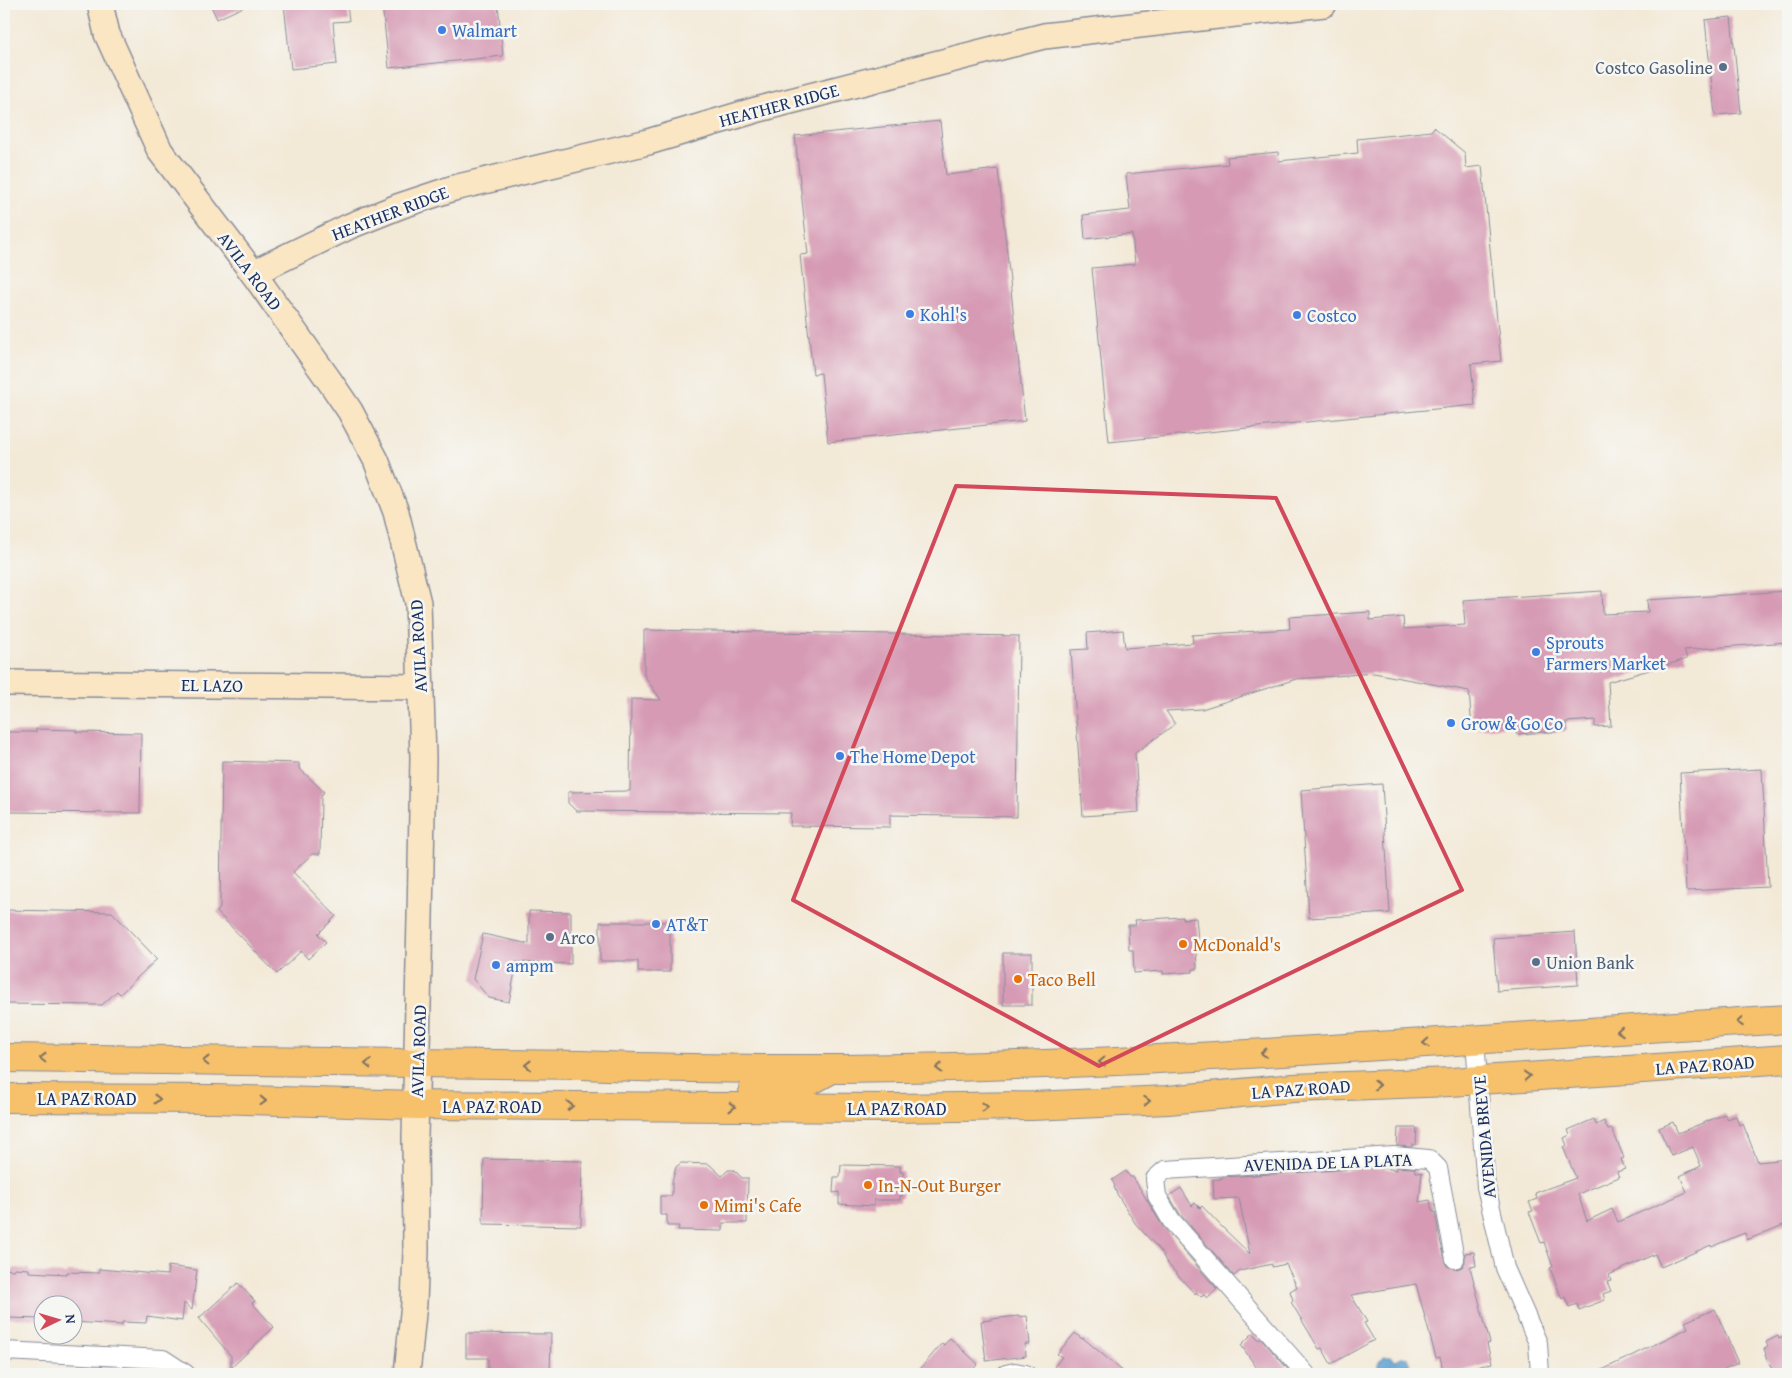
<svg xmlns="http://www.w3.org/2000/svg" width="1792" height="1378" font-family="'Gentium Book Plus',serif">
  <rect width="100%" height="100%" fill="#f6f6f2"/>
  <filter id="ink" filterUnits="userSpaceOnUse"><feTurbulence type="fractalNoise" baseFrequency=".02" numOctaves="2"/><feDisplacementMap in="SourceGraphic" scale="10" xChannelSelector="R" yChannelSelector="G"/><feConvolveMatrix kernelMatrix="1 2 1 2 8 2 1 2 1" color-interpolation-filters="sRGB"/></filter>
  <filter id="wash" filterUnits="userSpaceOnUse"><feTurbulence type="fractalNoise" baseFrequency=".0096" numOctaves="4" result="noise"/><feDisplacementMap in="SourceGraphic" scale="20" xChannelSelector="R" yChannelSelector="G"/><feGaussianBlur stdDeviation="1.12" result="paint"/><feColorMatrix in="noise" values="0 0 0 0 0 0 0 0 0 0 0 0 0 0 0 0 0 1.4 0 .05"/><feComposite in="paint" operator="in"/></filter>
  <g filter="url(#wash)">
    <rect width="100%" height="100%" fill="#f3e9d7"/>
    <polygon fill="#60a3d4" stroke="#3e6999" points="1384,1357 1390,1357 1396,1361 1403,1357 1408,1358 1411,1364 1409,1370 1411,1374 1395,1374 1383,1372 1379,1367 1379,1363"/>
    <g id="blocks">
      <g fill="#d69ab4">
        <polygon points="210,4 250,4 217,19"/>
        <polygon points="284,4 347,4 349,21 333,22 337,64 291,69"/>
        <polygon points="382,4 498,4 503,56 389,68"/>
        <polygon points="1731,17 1741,113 1715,115 1705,20"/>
        <polygon points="940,121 946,175 998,169 1025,421 828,442 821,373 813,374 800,255 808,254 795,136"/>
        <polygon points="1434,127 1465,153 1466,168 1482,166 1501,361 1471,364 1475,405 1109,442 1092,268 1135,264 1132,234 1085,239 1083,215 1130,210 1126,174 1228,164 1227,157 1278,152 1279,161 1358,153 1357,139 1431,131"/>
        <polygon points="1602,591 1603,614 1648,612 1647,600 1788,591 1788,642 1684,650 1687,659 1608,682 1611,726 1595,727 1595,720 1566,722 1567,731 1516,734 1515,726 1472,729 1469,691 1374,673 1296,679 1202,709 1166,711 1175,724 1135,753 1139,812 1083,816 1071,650 1088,649 1087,633 1123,630 1125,648 1193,643 1192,635 1290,629 1289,617 1370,612 1370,620 1403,617 1404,629 1465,625 1463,600"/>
        <polygon points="644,630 1019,636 1017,817 890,815 890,827 790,826 791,813 576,811 568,803 568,792 630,791 631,699 661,700 644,675"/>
        <polygon points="36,729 76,730 76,732 141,733 140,813 4,812 4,732 36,732"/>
        <polygon points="222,761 299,763 299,768 324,792 321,796 320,854 312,854 293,872 336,916 318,934 326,942 308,959 301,951 277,974 217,912 220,908"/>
        <polygon points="1762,769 1768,887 1686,891 1680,773"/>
        <polygon points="1382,784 1390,913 1309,918 1301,790"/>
        <polygon points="4,910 112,912 157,959 120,994 117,991 102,1005 4,1004"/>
        <polygon points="529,911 571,912 571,964 517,962 509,1002 489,998 473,979 483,934 529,944"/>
        <polygon points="1183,917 1183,919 1196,918 1199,950 1196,950 1197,969 1193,969 1193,972 1163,974 1163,971 1134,973 1133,950 1129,950 1128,925 1136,925 1135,920"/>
        <polygon points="600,922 670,922 670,972 638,972 638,961 600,961"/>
        <polygon points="1575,932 1578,985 1497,991 1493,938"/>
        <rect x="1003" y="953" width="29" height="52"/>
        <polygon points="1725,1114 1727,1119 1736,1116 1739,1125 1743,1124 1758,1162 1788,1159 1788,1223 1747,1240 1745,1233 1737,1236 1711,1247 1711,1245 1661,1267 1655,1254 1609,1275 1611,1281 1607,1282 1611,1291 1603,1294 1605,1300 1579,1310 1577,1304 1569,1307 1565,1297 1562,1299 1550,1268 1553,1267 1544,1242 1541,1243 1529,1212 1533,1211 1529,1202 1537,1199 1535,1193 1576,1178 1563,1147 1567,1146 1564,1138 1570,1135 1568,1130 1594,1119 1596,1125 1604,1121 1608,1130 1612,1129 1624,1158 1621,1159 1625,1169 1617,1172 1619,1177 1578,1194 1587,1221 1612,1209 1618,1222 1687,1192 1680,1176 1701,1166 1693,1147 1671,1156 1659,1128 1673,1122 1678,1133"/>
        <polygon points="1398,1128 1417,1128 1416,1145 1412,1144 1412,1147 1397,1146"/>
        <polygon points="484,1159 582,1161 581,1226 483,1224"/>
        <polygon points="681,1163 709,1164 722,1176 728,1170 734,1170 742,1178 748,1178 747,1223 723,1223 723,1231 678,1230 679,1226 667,1226 667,1215 660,1215 660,1196 672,1196 672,1182 676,1167"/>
        <polygon points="841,1165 900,1166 900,1172 903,1172 902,1196 900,1196 900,1200 874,1200 874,1206 839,1204 839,1192 833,1193 834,1177 840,1177"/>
        <polygon points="1396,1167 1414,1168 1416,1172 1422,1173 1419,1202 1430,1200 1432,1211 1435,1212 1441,1244 1447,1266 1456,1269 1462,1267 1465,1262 1465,1253 1474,1252 1476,1266 1470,1267 1490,1343 1487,1344 1492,1363 1458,1372 1459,1374 1444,1374 1440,1357 1436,1358 1416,1284 1351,1295 1367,1322 1364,1323 1374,1340 1331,1364 1322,1348 1319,1349 1291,1302 1293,1300 1290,1291 1297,1287 1286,1264 1272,1267 1272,1264 1240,1271 1234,1276 1180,1214 1169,1196 1181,1188 1192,1206 1195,1203 1200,1208 1202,1206 1220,1225 1250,1254 1239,1198 1214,1199 1213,1179 1222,1179 1222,1177 1356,1169 1384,1168 1396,1170"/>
        <polygon points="1126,1171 1130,1177 1133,1177 1163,1227 1217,1289 1207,1298 1204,1295 1201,1297 1196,1292 1195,1294 1167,1263 1163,1256 1164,1255 1135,1223 1117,1194 1114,1187 1115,1186 1112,1180"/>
        <polygon points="168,1266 197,1270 192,1310 184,1303 182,1321 147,1316 146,1323 122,1322 122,1325 72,1322 72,1306 42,1306 42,1319 7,1318 8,1297 4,1297 4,1269 14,1270 14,1268 29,1269 29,1272 67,1274 67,1272 99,1273 99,1269 167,1275"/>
        <polygon points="238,1283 255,1301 252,1303 274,1327 231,1368 231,1356 199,1318"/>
        <polygon points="1715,1309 1738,1363 1712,1374 1594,1374 1688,1328 1685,1322"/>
        <polygon points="1018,1316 1018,1317 1027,1316 1030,1344 1025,1344 1026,1356 986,1361 981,1321 991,1320 991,1319"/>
        <polygon points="466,1333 551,1334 550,1374 488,1374 488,1358 466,1358"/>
        <polygon points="1075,1333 1082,1339 1083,1338 1126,1374 1063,1374 1054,1367 1062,1357 1057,1354"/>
        <polygon points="1253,1333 1259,1340 1261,1338 1292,1374 1261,1374 1241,1345"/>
        <polygon points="1788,1335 1788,1374 1774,1374 1765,1355 1766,1354 1764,1349 1768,1347 1766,1342 1778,1336 1779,1339"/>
        <polygon points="950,1338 978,1364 969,1374 916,1374 942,1343 944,1345"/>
      </g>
    </g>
  </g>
  <g filter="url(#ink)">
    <use href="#blocks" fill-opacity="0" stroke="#878c9a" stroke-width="1"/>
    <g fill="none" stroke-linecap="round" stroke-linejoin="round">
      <g stroke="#878c9a" stroke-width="20">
        <g id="street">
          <polyline points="1475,1040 1486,1187 1505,1268 1538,1343 1540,1374"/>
          <polyline points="4,1351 163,1359 186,1374"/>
          <polyline points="1006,1374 1015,1372 1026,1374"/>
          <polyline points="1306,1374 1171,1220 1157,1196 1155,1179 1165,1170 1394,1156 1429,1159 1438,1168 1455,1259"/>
        </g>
      </g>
      <g stroke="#878c9a" stroke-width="28">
        <g id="secondary">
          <polyline points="100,4 107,34 160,151 253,273 331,383 350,411 376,460 396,512 418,603 423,758 420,918 415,1137 416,1251 414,1303 407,1374"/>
          <polyline points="253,273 350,226 400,206 454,188 648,142 756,110 1044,36 1324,4"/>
          <polyline points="4,683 421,687"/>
        </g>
      </g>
      <g stroke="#878c9a" stroke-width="30">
        <g id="primary">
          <path d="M4,1058L582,1065C641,1068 700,1068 758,1069C1102,1071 1445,1040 1788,1019"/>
          <polyline points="753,1089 797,1088 830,1070"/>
          <polyline points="4,1098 214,1099 416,1105 893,1108 1032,1106 1168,1100 1293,1088 1451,1082 1788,1059"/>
        </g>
      </g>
      <use href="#street" stroke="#fff" stroke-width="18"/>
      <use href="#secondary" stroke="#fbe6c4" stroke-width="25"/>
      <use href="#primary" stroke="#f6c16b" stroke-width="28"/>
    </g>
    <defs><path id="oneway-chevron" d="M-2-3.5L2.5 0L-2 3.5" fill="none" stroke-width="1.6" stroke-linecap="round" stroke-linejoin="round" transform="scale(1.25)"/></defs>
    <g stroke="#7e7164">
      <use href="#oneway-chevron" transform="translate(1740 1022) rotate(176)"/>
      <use href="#oneway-chevron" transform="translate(1620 1031) rotate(176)"/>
      <use href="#oneway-chevron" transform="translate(1426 1043) rotate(176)"/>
      <use href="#oneway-chevron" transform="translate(1264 1053) rotate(176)"/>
      <use href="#oneway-chevron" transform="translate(43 1058) rotate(-179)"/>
      <use href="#oneway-chevron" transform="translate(206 1061) rotate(-179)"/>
      <use href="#oneway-chevron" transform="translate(1102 1062) rotate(178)"/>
      <use href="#oneway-chevron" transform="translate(368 1064) rotate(-179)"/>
      <use href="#oneway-chevron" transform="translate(528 1065) rotate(-180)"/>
      <use href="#oneway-chevron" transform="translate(939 1068) rotate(179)"/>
      <use href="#oneway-chevron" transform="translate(1527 1076) rotate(-4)"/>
      <use href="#oneway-chevron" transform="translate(1377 1085) rotate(-2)"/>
      <use href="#oneway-chevron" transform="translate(157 1099)"/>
      <use href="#oneway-chevron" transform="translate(263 1101) rotate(2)"/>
      <use href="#oneway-chevron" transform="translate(1147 1101) rotate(-3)"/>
      <use href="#oneway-chevron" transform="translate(570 1106)"/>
      <use href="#oneway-chevron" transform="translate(732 1107) rotate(1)"/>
      <use href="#oneway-chevron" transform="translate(985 1107) rotate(-1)"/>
    </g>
  </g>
  <path fill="none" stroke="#d1495b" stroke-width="4" stroke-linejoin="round" d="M956,486L1276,498L1462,890L1099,1066L793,900Z"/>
  <g fill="#3f7fe0" stroke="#f6f6f2" stroke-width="2">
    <circle cx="442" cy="30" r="5"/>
    <circle cx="910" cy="314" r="5"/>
    <circle cx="1297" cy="315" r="5"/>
    <circle cx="1536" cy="652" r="5"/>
    <circle cx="1451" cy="723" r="5"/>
    <circle cx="840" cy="756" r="5"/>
    <circle cx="656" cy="924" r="5"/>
    <circle cx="496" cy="965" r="5"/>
  </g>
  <g fill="#5c6f8a" stroke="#f6f6f2" stroke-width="2">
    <circle cx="1723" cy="67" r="5"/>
    <circle cx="550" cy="937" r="5"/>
    <circle cx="1536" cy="962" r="5"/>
  </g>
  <g fill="#e8710a" stroke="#f6f6f2" stroke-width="2">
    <circle cx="1183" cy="944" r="5"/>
    <circle cx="1018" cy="979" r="5"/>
    <circle cx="868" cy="1185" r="5"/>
    <circle cx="704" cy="1205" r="5"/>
  </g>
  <g text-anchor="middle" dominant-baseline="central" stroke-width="5" stroke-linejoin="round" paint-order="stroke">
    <g font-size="18" fill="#366cbe" stroke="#f6f6f2" text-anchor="start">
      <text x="452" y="30">Walmart</text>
      <text x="920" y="314">Kohl's</text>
      <text x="1307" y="315">Costco</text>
      <text x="1546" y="642">Sprouts<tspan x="1546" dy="21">Farmers Market</tspan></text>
      <text x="1461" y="723">Grow &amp; Go Co</text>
      <text x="850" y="756">The Home Depot</text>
      <text x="666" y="924">AT&amp;T</text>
      <text x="506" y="965">ampm</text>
    </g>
    <g font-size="18" fill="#4e5e75" stroke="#f6f6f2" text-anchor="start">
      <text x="1713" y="67" text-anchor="end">Costco Gasoline</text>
      <text x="560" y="937">Arco</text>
      <text x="1546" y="962">Union Bank</text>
    </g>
    <g font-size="18" fill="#1b2f5e" stroke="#f6f6f2">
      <text transform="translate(779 105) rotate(-15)">HEATHER RIDGE</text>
      <text transform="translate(390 213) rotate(-21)">HEATHER RIDGE</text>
      <text transform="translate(250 271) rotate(53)">AVILA ROAD</text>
      <text transform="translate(418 646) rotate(-93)">AVILA ROAD</text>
      <text transform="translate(212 685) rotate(1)">EL LAZO</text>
      <text transform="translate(418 1051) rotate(-88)">AVILA ROAD</text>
      <text transform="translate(1705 1065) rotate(-4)">LA PAZ ROAD</text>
      <text transform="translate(1301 1089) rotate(-4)">LA PAZ ROAD</text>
      <text x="87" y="1098">LA PAZ ROAD</text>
      <text x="492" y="1106">LA PAZ ROAD</text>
      <text x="897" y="1108">LA PAZ ROAD</text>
      <text transform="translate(1484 1137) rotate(-95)">AVENIDA BREVE</text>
      <text transform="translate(1328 1162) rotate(-2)">AVENIDA DE LA PLATA</text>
    </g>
    <g font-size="18" fill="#c56008" stroke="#f6f6f2" text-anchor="start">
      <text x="1193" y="944">McDonald's</text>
      <text x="1028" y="979">Taco Bell</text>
      <text x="878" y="1185">In-N-Out Burger</text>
      <text x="714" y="1205">Mimi's Cafe</text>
    </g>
  </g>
  <rect width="1792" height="1378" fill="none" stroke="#f6f6f2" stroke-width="20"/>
  <g transform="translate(58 1320) rotate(85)"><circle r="24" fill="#f6f6f2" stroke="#9ea6b7"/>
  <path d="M0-4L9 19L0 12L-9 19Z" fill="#d1495b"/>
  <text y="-8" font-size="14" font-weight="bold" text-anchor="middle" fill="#1b2f5e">N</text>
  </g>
</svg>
